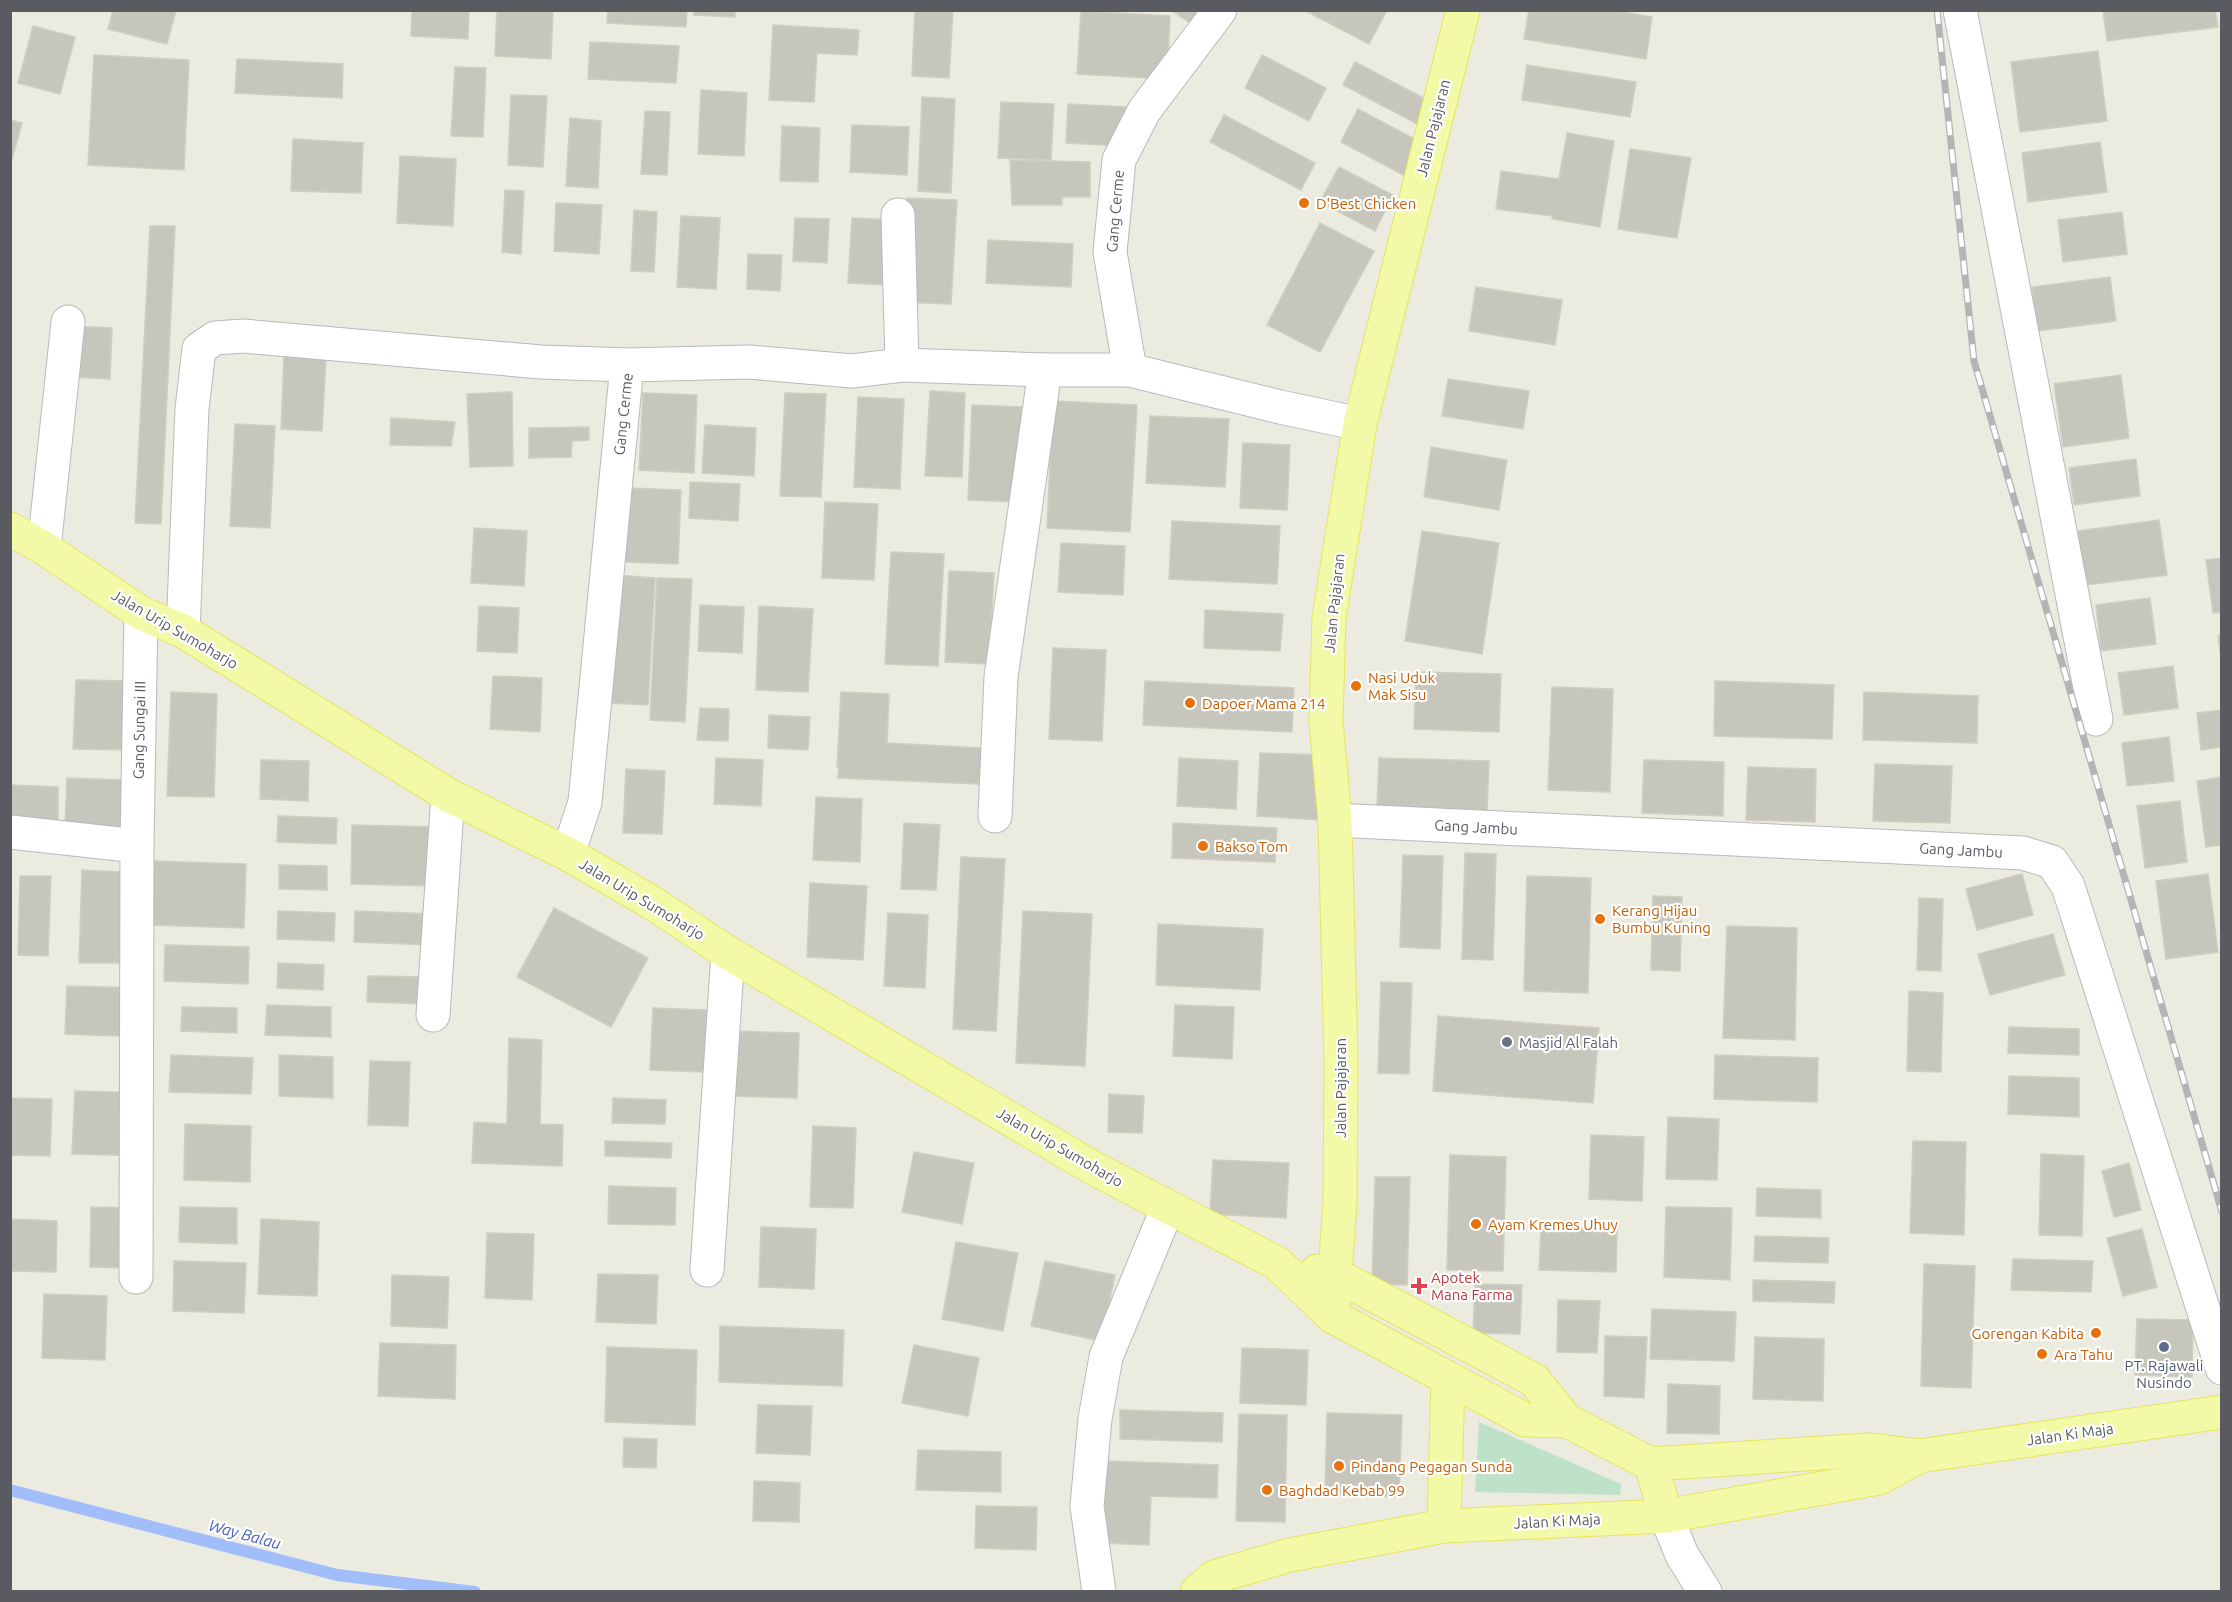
<svg xmlns="http://www.w3.org/2000/svg" width="2232" height="1602" font-family="Ubuntu,sans-serif">
  <rect width="100%" height="100%" fill="#ebebe0"/>
  <polygon fill="#bee2c7" points="1479,1422 1621,1484 1620,1495 1475,1492"/>
  <g fill="none" stroke-linecap="round" stroke-linejoin="round">
    <polyline stroke="#a2befa" stroke-width="12" points="10,1490 337,1575 475,1592"/>
  </g>
  <g fill="#c6c6bd" stroke="#cfcebf" stroke-width="1.5">
    <polygon points="113,10 176,10 167,44 108,29"/>
    <polygon points="412,10 469,10 468,39 411,36"/>
    <polygon points="497,10 553,10 551,59 495,56"/>
    <polygon points="608,10 687,10 686,27 607,23"/>
    <polygon points="694,10 735,10 735,17 694,15"/>
    <polygon points="915,10 953,10 949,78 912,76"/>
    <polygon points="1171,10 1215,10 1202,31"/>
    <polygon points="1304,10 1387,10 1369,44"/>
    <polygon points="1529,10 1612,10 1652,17 1646,59 1524,39"/>
    <polygon points="2103,10 2215,10 2218,27 2107,41"/>
    <polygon points="1081,11 1170,16 1167,79 1077,74"/>
    <polygon points="773,25 859,30 857,55 817,53 814,102 769,100"/>
    <polygon points="33,26 75,37 60,94 18,83"/>
    <polygon points="590,42 679,46 676,83 588,79"/>
    <polygon points="2098,51 2107,121 2020,132 2011,62"/>
    <polygon points="94,55 189,60 184,170 88,165"/>
    <polygon points="1262,55 1326,88 1309,121 1245,88"/>
    <polygon points="237,59 343,64 342,98 235,93"/>
    <polygon points="1355,62 1435,104 1423,127 1343,85"/>
    <polygon points="1527,65 1636,82 1630,117 1522,100"/>
    <polygon points="455,67 486,68 483,137 451,136"/>
    <polygon points="701,90 747,93 744,156 698,154"/>
    <polygon points="511,95 547,96 543,167 508,165"/>
    <polygon points="922,97 955,99 951,193 918,191"/>
    <polygon points="1001,102 1054,104 1051,160 998,158"/>
    <polygon points="1068,104 1125,107 1123,146 1066,143"/>
    <polygon points="1358,109 1424,144 1407,177 1341,142"/>
    <polygon points="645,111 670,112 667,175 641,174"/>
    <polygon points="1224,115 1315,163 1301,190 1210,142"/>
    <polygon points="570,118 601,121 598,188 566,186"/>
    <polygon points="10,120 22,123 10,166"/>
    <polygon points="852,125 909,127 907,175 850,172"/>
    <polygon points="782,126 820,128 818,182 780,181"/>
    <polygon points="1567,133 1614,141 1600,227 1552,219 1553,216 1496,209 1501,171 1559,179"/>
    <polygon points="293,139 363,143 361,193 291,191"/>
    <polygon points="2100,142 2107,192 2028,202 2022,153"/>
    <polygon points="1630,149 1691,158 1677,238 1618,229"/>
    <polygon points="400,156 456,159 453,226 397,223"/>
    <polygon points="1010,160 1090,162 1090,197 1062,197 1062,205 1012,205"/>
    <polygon points="1339,167 1393,195 1375,231 1320,202"/>
    <polygon points="505,190 524,191 521,254 502,252"/>
    <polygon points="907,198 957,200 951,304 902,302"/>
    <polygon points="556,203 602,205 599,254 554,251"/>
    <polygon points="634,210 657,212 654,272 631,271"/>
    <polygon points="2122,212 2127,254 2063,262 2058,220"/>
    <polygon points="681,216 720,218 716,289 677,287"/>
    <polygon points="795,218 829,219 827,263 793,261"/>
    <polygon points="852,218 895,220 891,285 848,283"/>
    <polygon points="1320,223 1374,251 1320,352 1267,325"/>
    <polygon points="150,226 175,226 161,524 135,523"/>
    <polygon points="988,240 1073,244 1071,287 986,283"/>
    <polygon points="748,254 782,255 780,291 747,289"/>
    <polygon points="2110,277 2116,321 2037,331 2032,287"/>
    <polygon points="1476,287 1562,300 1555,345 1469,331"/>
    <polygon points="72,326 112,328 110,379 70,377"/>
    <polygon points="284,356 326,358 322,431 281,429"/>
    <polygon points="2121,375 2129,438 2063,447 2054,384"/>
    <polygon points="1448,379 1529,391 1523,429 1442,416"/>
    <polygon points="930,391 965,393 962,477 925,476"/>
    <polygon points="512,392 513,466 470,467 467,394"/>
    <polygon points="643,393 697,395 694,473 639,470"/>
    <polygon points="785,393 826,394 821,497 780,496"/>
    <polygon points="858,397 904,399 900,489 854,487"/>
    <polygon points="1053,401 1137,405 1130,532 1047,528"/>
    <polygon points="972,405 1022,407 1018,502 968,500"/>
    <polygon points="1150,416 1229,419 1225,487 1146,483"/>
    <polygon points="391,418 455,422 451,446 390,445"/>
    <polygon points="235,424 275,426 270,528 230,526"/>
    <polygon points="705,425 756,428 754,476 702,473"/>
    <polygon points="589,427 589,440 572,441 571,457 529,458 529,428"/>
    <polygon points="1243,443 1290,445 1287,510 1240,508"/>
    <polygon points="1431,447 1507,460 1499,510 1424,497"/>
    <polygon points="2136,459 2140,496 2074,505 2069,468"/>
    <polygon points="690,482 740,484 738,521 689,518"/>
    <polygon points="629,488 681,490 678,564 625,562"/>
    <polygon points="825,502 878,504 874,580 822,578"/>
    <polygon points="2159,520 2167,575 2078,586 2071,532"/>
    <polygon points="1172,521 1280,526 1277,584 1169,579"/>
    <polygon points="474,528 527,531 524,586 471,583"/>
    <polygon points="1422,531 1499,543 1482,654 1405,641"/>
    <polygon points="1061,543 1125,546 1123,595 1058,592"/>
    <polygon points="891,552 944,554 938,666 885,664"/>
    <polygon points="2222,558 2222,612 2213,613 2206,560"/>
    <polygon points="949,571 994,573 989,664 945,662"/>
    <polygon points="615,575 655,578 648,705 608,703"/>
    <polygon points="657,578 692,579 685,722 650,720"/>
    <polygon points="2150,598 2156,644 2101,651 2096,605"/>
    <polygon points="700,605 744,607 742,653 698,651"/>
    <polygon points="479,606 519,608 517,653 477,651"/>
    <polygon points="759,606 813,609 808,692 756,690"/>
    <polygon points="1205,610 1283,614 1280,651 1204,648"/>
    <polygon points="2218,636 2222,636 2222,665"/>
    <polygon points="1053,648 1106,650 1102,741 1049,739"/>
    <polygon points="2173,666 2178,708 2124,715 2118,673"/>
    <polygon points="1416,672 1501,674 1499,732 1414,729"/>
    <polygon points="493,676 542,678 540,732 490,729"/>
    <polygon points="76,680 132,681 130,750 73,749"/>
    <polygon points="1145,681 1294,688 1292,732 1143,725"/>
    <polygon points="1715,681 1834,685 1832,739 1714,736"/>
    <polygon points="1552,687 1613,689 1610,792 1548,790"/>
    <polygon points="171,692 217,694 214,797 167,796"/>
    <polygon points="841,692 889,694 887,743 982,748 979,784 838,778 839,767 837,767"/>
    <polygon points="1864,692 1978,696 1977,743 1863,740"/>
    <polygon points="700,708 729,709 728,741 697,740"/>
    <polygon points="2222,710 2222,747 2201,750 2197,713"/>
    <polygon points="769,715 810,717 808,750 768,748"/>
    <polygon points="2169,737 2174,781 2127,786 2122,743"/>
    <polygon points="1260,753 1323,755 1320,820 1257,816"/>
    <polygon points="716,758 763,760 761,806 714,804"/>
    <polygon points="1179,758 1238,761 1236,809 1177,806"/>
    <polygon points="1379,758 1489,761 1487,811 1377,807"/>
    <polygon points="261,760 309,761 308,801 260,799"/>
    <polygon points="1644,760 1724,762 1723,816 1642,813"/>
    <polygon points="1875,764 1952,766 1950,823 1873,821"/>
    <polygon points="1748,767 1816,769 1815,822 1746,820"/>
    <polygon points="626,769 665,771 662,834 623,833"/>
    <polygon points="2222,777 2222,845 2206,847 2197,781"/>
    <polygon points="67,778 125,780 124,829 65,827"/>
    <polygon points="10,785 58,787 58,822 10,820"/>
    <polygon points="816,797 862,799 860,862 813,860"/>
    <polygon points="2180,801 2187,862 2145,868 2137,806"/>
    <polygon points="278,816 337,818 336,844 277,842"/>
    <polygon points="904,823 940,825 936,890 901,889"/>
    <polygon points="1173,823 1277,828 1275,862 1172,858"/>
    <polygon points="352,825 437,827 435,886 351,884"/>
    <polygon points="1465,853 1496,854 1493,960 1462,959"/>
    <polygon points="1403,855 1443,856 1440,949 1400,947"/>
    <polygon points="961,857 1005,859 996,1031 953,1029"/>
    <polygon points="152,861 246,864 244,928 150,925"/>
    <polygon points="279,865 327,866 327,890 279,889"/>
    <polygon points="82,870 122,872 119,963 79,963"/>
    <polygon points="2022,874 2033,915 1977,930 1966,889"/>
    <polygon points="2208,874 2218,952 2166,959 2156,881"/>
    <polygon points="20,876 51,876 48,956 18,955"/>
    <polygon points="1527,876 1591,878 1588,993 1524,991"/>
    <polygon points="810,883 867,886 863,960 807,957"/>
    <polygon points="1653,896 1682,897 1680,971 1651,970"/>
    <polygon points="1919,898 1943,899 1941,971 1917,970"/>
    <polygon points="554,908 648,958 611,1027 517,977"/>
    <polygon points="278,911 335,913 334,941 277,939"/>
    <polygon points="355,911 435,914 434,945 354,942"/>
    <polygon points="1023,911 1092,914 1085,1066 1016,1063"/>
    <polygon points="888,913 928,915 925,988 884,986"/>
    <polygon points="1158,924 1263,929 1260,990 1156,985"/>
    <polygon points="1727,926 1797,928 1795,1040 1723,1038"/>
    <polygon points="2053,934 2065,975 1990,995 1978,954"/>
    <polygon points="165,945 249,947 248,984 164,981"/>
    <polygon points="278,963 324,965 323,990 277,988"/>
    <polygon points="368,976 431,977 430,1004 367,1002"/>
    <polygon points="1381,982 1412,983 1409,1074 1378,1073"/>
    <polygon points="67,986 145,988 144,1037 65,1034"/>
    <polygon points="1909,991 1943,993 1941,1072 1907,1071"/>
    <polygon points="267,1005 331,1007 331,1037 265,1035"/>
    <polygon points="1175,1005 1234,1007 1232,1059 1173,1056"/>
    <polygon points="182,1007 237,1008 237,1033 181,1031"/>
    <polygon points="653,1008 707,1010 705,1072 650,1070"/>
    <polygon points="1438,1016 1599,1028 1593,1103 1433,1091"/>
    <polygon points="2009,1027 2079,1029 2079,1055 2008,1053"/>
    <polygon points="733,1031 799,1033 797,1098 731,1096"/>
    <polygon points="509,1038 542,1040 540,1124 563,1125 562,1166 472,1163 474,1122 507,1124"/>
    <polygon points="171,1055 253,1058 251,1094 169,1092"/>
    <polygon points="279,1055 333,1057 333,1098 279,1096"/>
    <polygon points="1715,1055 1818,1058 1817,1102 1714,1099"/>
    <polygon points="370,1061 410,1062 408,1126 368,1125"/>
    <polygon points="2009,1076 2079,1078 2079,1117 2008,1114"/>
    <polygon points="75,1091 150,1093 148,1156 72,1154"/>
    <polygon points="1109,1094 1144,1096 1142,1133 1108,1132"/>
    <polygon points="10,1098 52,1099 50,1156 10,1155"/>
    <polygon points="613,1098 666,1100 665,1124 612,1123"/>
    <polygon points="1668,1117 1719,1119 1717,1180 1666,1179"/>
    <polygon points="185,1124 251,1126 250,1182 184,1180"/>
    <polygon points="813,1126 856,1128 853,1208 810,1207"/>
    <polygon points="1591,1135 1644,1137 1642,1201 1589,1199"/>
    <polygon points="605,1141 672,1143 671,1158 605,1156"/>
    <polygon points="1913,1141 1966,1142 1964,1235 1910,1233"/>
    <polygon points="914,1152 974,1163 962,1224 902,1212"/>
    <polygon points="2041,1154 2084,1156 2082,1236 2039,1235"/>
    <polygon points="1450,1155 1506,1157 1503,1271 1447,1270"/>
    <polygon points="1213,1160 1289,1163 1286,1218 1210,1214"/>
    <polygon points="2129,1163 2141,1210 2114,1217 2102,1171"/>
    <polygon points="1375,1177 1410,1177 1407,1285 1372,1284"/>
    <polygon points="609,1186 676,1188 675,1225 608,1224"/>
    <polygon points="1757,1188 1821,1190 1821,1218 1756,1216"/>
    <polygon points="91,1207 136,1208 135,1268 90,1267"/>
    <polygon points="180,1207 237,1208 237,1244 179,1242"/>
    <polygon points="1666,1207 1732,1208 1730,1280 1664,1277"/>
    <polygon points="10,1219 57,1221 56,1272 10,1271"/>
    <polygon points="261,1219 319,1222 317,1296 258,1294"/>
    <polygon points="761,1227 816,1229 814,1289 759,1287"/>
    <polygon points="1541,1227 1617,1229 1616,1272 1539,1270"/>
    <polygon points="2142,1229 2157,1287 2123,1296 2107,1238"/>
    <polygon points="487,1233 534,1234 532,1300 485,1298"/>
    <polygon points="1755,1236 1829,1238 1828,1263 1754,1261"/>
    <polygon points="956,1242 1018,1253 1003,1331 942,1319"/>
    <polygon points="2013,1259 2093,1261 2091,1292 2011,1290"/>
    <polygon points="174,1261 246,1263 244,1313 173,1311"/>
    <polygon points="1045,1261 1115,1275 1101,1341 1031,1326"/>
    <polygon points="1924,1264 1975,1266 1971,1388 1921,1386"/>
    <polygon points="598,1274 658,1275 656,1324 596,1322"/>
    <polygon points="392,1275 449,1277 447,1328 391,1326"/>
    <polygon points="1753,1280 1835,1282 1834,1303 1753,1301"/>
    <polygon points="1475,1284 1522,1285 1520,1334 1473,1333"/>
    <polygon points="44,1294 107,1296 105,1360 42,1358"/>
    <polygon points="1558,1300 1600,1301 1597,1353 1557,1352"/>
    <polygon points="1652,1309 1736,1312 1734,1361 1650,1359"/>
    <polygon points="2137,1319 2193,1320 2192,1377 2135,1375"/>
    <polygon points="720,1326 844,1330 842,1386 719,1382"/>
    <polygon points="1605,1336 1647,1337 1644,1398 1604,1396"/>
    <polygon points="1755,1337 1824,1339 1823,1401 1753,1399"/>
    <polygon points="380,1343 456,1345 455,1399 378,1396"/>
    <polygon points="914,1345 979,1358 968,1416 902,1403"/>
    <polygon points="607,1347 697,1350 695,1425 605,1422"/>
    <polygon points="1242,1348 1308,1350 1306,1405 1240,1403"/>
    <polygon points="1668,1384 1720,1386 1719,1434 1667,1433"/>
    <polygon points="758,1405 812,1406 810,1455 756,1453"/>
    <polygon points="1120,1410 1223,1413 1222,1442 1120,1439"/>
    <polygon points="1327,1413 1402,1415 1399,1497 1325,1495"/>
    <polygon points="1239,1414 1287,1415 1285,1522 1236,1521"/>
    <polygon points="624,1438 657,1439 656,1468 623,1467"/>
    <polygon points="918,1450 1001,1452 1001,1492 916,1490"/>
    <polygon points="1106,1461 1218,1465 1217,1498 1151,1496 1149,1545 1103,1543"/>
    <polygon points="754,1481 800,1483 799,1522 753,1521"/>
    <polygon points="976,1506 1037,1507 1036,1550 975,1548"/>
  </g>
  <g fill="none" stroke-linecap="round" stroke-linejoin="round">
    <g stroke="#b8b9bf" stroke-width="35">
      <g id="minor">
        <polyline points="1960,10 2096,719"/>
        <polyline points="898,215 902,365"/>
        <polyline points="1130,370 1110,252 1119,160 1144,111 1220,10"/>
        <polyline points="44,548 68,322"/>
        <polyline points="183,631 192,409 199,349 215,338 243,336 541,362 627,365 749,362 852,371 902,365 1045,370 1130,370 1280,407 1360,424"/>
        <polyline points="995,816 1001,677 1045,370"/>
        <polyline points="1335,820 2023,853 2052,862 2068,886 2222,1368"/>
        <polyline points="10,832 137,846"/>
        <polyline points="568,854 585,802 627,365"/>
        <polyline points="433,1015 448,795"/>
        <polyline points="707,1270 728,953"/>
        <polyline points="136,1277 137,846 141,613"/>
        <polyline points="1666,1516 1682,1555 1705,1592"/>
        <polyline points="1099,1592 1087,1506 1095,1419 1106,1357 1168,1207"/>
      </g>
    </g>
    <g stroke="#e9e45c" stroke-width="35">
      <g id="major">
        <polyline points="10,529 44,548 141,613 183,631 448,795 568,854 654,904 728,953 1095,1169 1277,1263 1332,1316 1526,1420 1567,1421 1651,1464 1666,1516"/>
        <polyline points="1317,1271 1336,1275 1534,1380 1567,1421"/>
        <polyline points="1332,1316 1340,1202 1341,1063 1335,820 1326,722 1329,618 1360,424 1463,10"/>
        <polyline points="1651,1464 1868,1450 1919,1456 2222,1412"/>
        <polyline points="1444,1526 1448,1379"/>
        <polyline points="1197,1592 1214,1577 1290,1555 1444,1526 1666,1516 1879,1478 1919,1456"/>
      </g>
    </g>
    <use href="#minor" stroke="#fff" stroke-width="33"/>
    <use href="#major" stroke="#f3faa7" stroke-width="33"/>
    <g stroke="#b3b4b4" stroke-width="7">
      <polyline id="rail" points="1937,10 1974,361 2222,1212"/>
    </g>
    <use href="#rail" stroke="#fff" stroke-width="4.5" stroke-dasharray="14" stroke-linecap="butt"/>
  </g>
  <g fill="#e8710a" stroke="#fff" stroke-width="2">
    <circle cx="1304" cy="203" r="6"/>
    <circle cx="1356" cy="686" r="6"/>
    <circle cx="1190" cy="703" r="6"/>
    <circle cx="1203" cy="846" r="6"/>
    <circle cx="1600" cy="919" r="6"/>
    <circle cx="1476" cy="1224" r="6"/>
    <circle cx="2096" cy="1333" r="6"/>
    <circle cx="2042" cy="1354" r="6"/>
    <circle cx="1339" cy="1466" r="6"/>
    <circle cx="1267" cy="1490" r="6"/>
  </g>
  <circle fill="#6b7280" stroke="#fff" stroke-width="2" cx="1507" cy="1042" r="6"/>
  <path fill="#e0444e" stroke="#fff" stroke-width="2" d="M1416 1277h6v6h6v6h-6v6h-6v-6h-6v-6h6z"/>
  <circle fill="#5c6f8a" stroke="#fff" stroke-width="2" cx="2164" cy="1347" r="6"/>
  <g text-anchor="middle" dominant-baseline="central" stroke-width="4.5" stroke-linejoin="round" paint-order="stroke">
    <g font-size="15" fill="#595b61" stroke="#fff">
      <text transform="translate(1433 128) rotate(-76)">Jalan Pajajaran</text>
      <text transform="translate(1115 211) rotate(-85)">Gang Cerme</text>
      <text transform="translate(623 414) rotate(-84)">Gang Cerme</text>
      <text transform="translate(1334 603) rotate(-84)">Jalan Pajajaran</text>
      <text transform="translate(175 629) rotate(30)">Jalan Urip Sumoharjo</text>
      <text transform="translate(139 730) rotate(-89)">Gang Sungai III</text>
      <text transform="translate(1476 827) rotate(3)">Gang Jambu</text>
      <text transform="translate(1961 850) rotate(3)">Gang Jambu</text>
      <text transform="translate(642 899) rotate(31)">Jalan Urip Sumoharjo</text>
      <text transform="translate(1340 1088) rotate(-90)">Jalan Pajajaran</text>
      <text transform="translate(1060 1147) rotate(30)">Jalan Urip Sumoharjo</text>
      <text transform="translate(2070 1434) rotate(-8)">Jalan Ki Maja</text>
      <text transform="translate(1557 1521) rotate(-3)">Jalan Ki Maja</text>
    </g>
    <g font-size="15" fill="#c56008" stroke="#fff" text-anchor="start">
      <text x="1316" y="203">D'Best Chicken</text>
      <text x="1368" y="677">Nasi Uduk<tspan x="1368" dy="17">Mak Sisu</tspan></text>
      <text x="1202" y="703">Dapoer Mama 214</text>
      <text x="1215" y="846">Bakso Tom</text>
      <text x="1612" y="910">Kerang Hijau<tspan x="1612" dy="17">Bumbu Kuning</tspan></text>
      <text x="1488" y="1224">Ayam Kremes Uhuy</text>
      <text x="2084" y="1333" text-anchor="end">Gorengan Kabita</text>
      <text x="2054" y="1354">Ara Tahu</text>
      <text x="1351" y="1466">Pindang Pegagan Sunda</text>
      <text x="1279" y="1490">Baghdad Kebab 99</text>
    </g>
    <g font-size="15" fill="#5b616d" stroke="#fff" text-anchor="start">
      <text x="1519" y="1042">Masjid Al Falah</text>
    </g>
    <g font-size="15" fill="#be3a42" stroke="#fff" text-anchor="start">
      <text x="1431" y="1277">Apotek<tspan x="1431" dy="17">Mana Farma</tspan></text>
    </g>
    <g font-size="15" fill="#4e5e75" stroke="#fff">
      <text x="2164" y="1365">PT. Rajawali<tspan x="2164" dy="17">Nusindo</tspan></text>
    </g>
    <g font-size="16" font-style="italic" fill="#4763bb" stroke="#fff">
      <text transform="translate(245 1534) rotate(15)">Way Balau</text>
    </g>
  </g>
  <rect width="2232" height="1602" fill="none" stroke="#595b61" stroke-width="24"/>
</svg>
